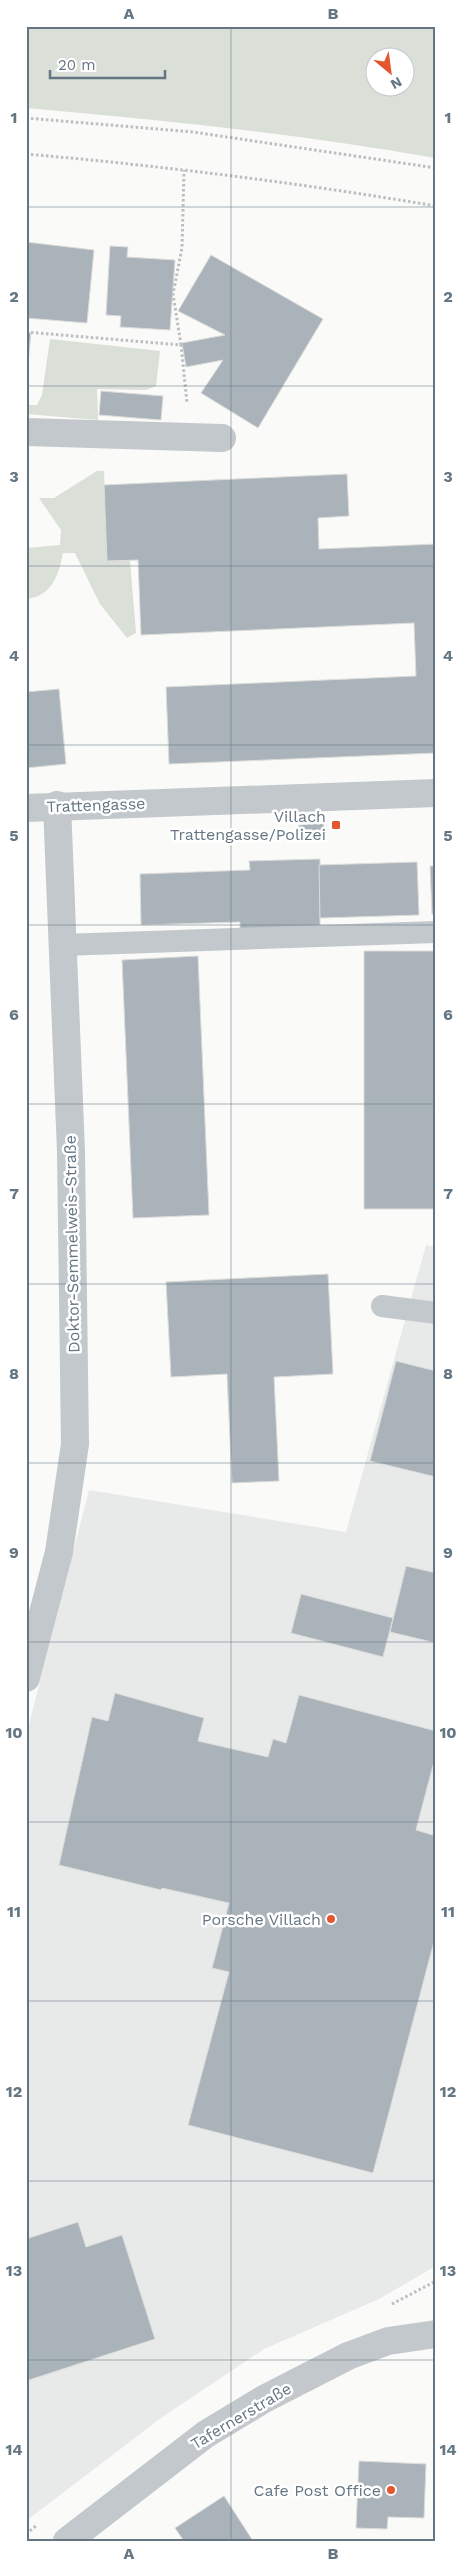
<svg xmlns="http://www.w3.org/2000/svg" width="462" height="2567" font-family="'Work Sans',sans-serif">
  <rect width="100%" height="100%" fill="#fafaf8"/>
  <polygon fill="#e8e9e9" points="426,1245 436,1247 436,2266 379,2299 264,2349 161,2418 26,2521 26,1736 89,1490 346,1532"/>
  <g fill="#dadfd7" fill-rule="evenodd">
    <path d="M26,26H436V158C300,134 163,120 26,108ZM374,58H404V88H374Z"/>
    <polygon points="50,339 160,351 156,386 146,390 97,389 98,420 26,414 27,405 37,405 42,395"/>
    <path d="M97,471H104L107,561H130L136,633L127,638L100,604L75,553H63C59,575 51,597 26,599V548L60,545L61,530L39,498H54Z"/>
  </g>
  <g fill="#aab3b9" stroke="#dcdcda">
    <polygon points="26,242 94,250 87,323 26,318"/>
    <polygon points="110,246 128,247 127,257 175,260 170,330 120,327 121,316 106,315"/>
    <polygon points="211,255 323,319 258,428 201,393 223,360 186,367 182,343 225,335 178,311"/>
    <polygon points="26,332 31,333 26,385"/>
    <polygon points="101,391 163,396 161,420 99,415"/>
    <polygon points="347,474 349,516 318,518 319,549 436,544 436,753 169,764 166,687 416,676 414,623 141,635 138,560 107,561 104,485"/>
    <polygon points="59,689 66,764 26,768 26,692"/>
    <polygon points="324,823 324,832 299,833 299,825"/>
    <polygon points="320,859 320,927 240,929 240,922 141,925 140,874 250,870 249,861"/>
    <polygon points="417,862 419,915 320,918 319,865"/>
    <polygon points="430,866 436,866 436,914 432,914"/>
    <rect x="364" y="951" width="72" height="258"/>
    <polygon points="198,956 209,1215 133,1218 122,960"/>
    <polygon points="328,1274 333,1374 274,1377 279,1481 232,1483 227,1374 171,1377 166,1282"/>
    <polygon points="396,1361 436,1371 436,1477 370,1461"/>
    <polygon points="406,1566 436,1573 436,1643 390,1632"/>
    <polygon points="301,1594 393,1618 383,1657 291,1633"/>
    <polygon points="115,1693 204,1718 198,1741 268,1757 273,1739 286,1743 299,1695 436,1731 436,1754 416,1830 436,1836 436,1934 373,2173 188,2125 229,1972 212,1968 229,1903 162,1888 161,1890 59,1865 92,1717 108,1721"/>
    <polygon points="78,2222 86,2247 122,2235 155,2339 26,2381 26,2239"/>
    <polygon points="359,2461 426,2464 424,2518 388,2517 387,2529 356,2528"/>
    <polygon points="224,2496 253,2541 184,2541 175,2528"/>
  </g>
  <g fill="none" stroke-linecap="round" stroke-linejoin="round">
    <g stroke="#bbbfc2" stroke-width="3" stroke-dasharray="2.5 2.5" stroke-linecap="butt">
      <polyline points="26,118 193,132 436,168"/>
      <path d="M26,154C163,166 300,183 436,206"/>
      <polyline points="26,332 181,345 187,403"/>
      <polyline points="181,345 173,294 182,248 184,170"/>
      <polyline points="392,2304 436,2281"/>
      <polyline points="26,2534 36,2526"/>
    </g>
    <g stroke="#c3c8cc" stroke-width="22">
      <polyline points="63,945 436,932"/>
      <polyline points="382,1306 436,1313"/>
    </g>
    <g stroke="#c3c8cc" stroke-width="28">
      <polyline points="26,432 222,438"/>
      <polyline points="26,808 436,793"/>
      <polyline points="26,1678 59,1552 75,1444 71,1152 57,805"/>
      <polyline points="67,2541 206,2434 264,2399 348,2356 388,2341 436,2334"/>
    </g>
  </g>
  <path fill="none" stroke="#657683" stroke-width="1" stroke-opacity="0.55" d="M231,26V2541M26,207H436M26,386H436M26,566H436M26,745H436M26,925H436M26,1104H436M26,1284H436M26,1463H436M26,1642H436M26,1822H436M26,2001H436M26,2181H436M26,2360H436"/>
  <g fill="#e4572e" stroke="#fff" stroke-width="2">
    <rect x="331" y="820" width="10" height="10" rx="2.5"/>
    <circle cx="331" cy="1919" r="5"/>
    <circle cx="391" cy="2490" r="5"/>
  </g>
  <g text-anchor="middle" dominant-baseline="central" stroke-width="5" stroke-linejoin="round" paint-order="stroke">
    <g font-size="16" fill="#657683" stroke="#fff">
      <text transform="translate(96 805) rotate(-2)">Trattengasse</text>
      <text transform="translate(72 1244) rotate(-91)">Doktor-Semmelweis-Straße</text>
      <text transform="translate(241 2416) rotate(-31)">Tafernerstraße</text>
    </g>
    <g font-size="16" fill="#657683" stroke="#fff" text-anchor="end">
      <text x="326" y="816">Villach<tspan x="326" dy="18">Trattengasse/Polizei</tspan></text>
      <text x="321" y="1919">Porsche Villach</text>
      <text x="381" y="2490">Cafe Post Office</text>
    </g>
  </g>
  <rect width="462" height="2567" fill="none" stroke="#ffffff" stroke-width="55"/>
  <g transform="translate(390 72) rotate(151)"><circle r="24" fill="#ffffff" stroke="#c1c8cd"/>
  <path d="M0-4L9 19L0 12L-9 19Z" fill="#e4572e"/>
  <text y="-8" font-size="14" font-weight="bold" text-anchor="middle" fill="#657683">N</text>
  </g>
  <path d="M50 70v8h115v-8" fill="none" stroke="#657683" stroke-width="2.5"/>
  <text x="58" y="70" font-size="15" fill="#657683" stroke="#ffffff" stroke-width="4" paint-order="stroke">20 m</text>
  <rect x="28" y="28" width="406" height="2512" fill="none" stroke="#657683" stroke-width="2"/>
  <g font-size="16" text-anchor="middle" font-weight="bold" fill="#657683">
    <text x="129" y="19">A</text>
    <text x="333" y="19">B</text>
    <text x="14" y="123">1</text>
    <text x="448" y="123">1</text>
    <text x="14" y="302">2</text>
    <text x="448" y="302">2</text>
    <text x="14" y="482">3</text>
    <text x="448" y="482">3</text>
    <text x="14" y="661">4</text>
    <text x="448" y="661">4</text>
    <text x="14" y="841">5</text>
    <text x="448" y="841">5</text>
    <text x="14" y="1020">6</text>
    <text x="448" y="1020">6</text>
    <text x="14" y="1199">7</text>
    <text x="448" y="1199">7</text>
    <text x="14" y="1379">8</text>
    <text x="448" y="1379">8</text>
    <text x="14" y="1558">9</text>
    <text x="448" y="1558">9</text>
    <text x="14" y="1738">10</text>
    <text x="448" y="1738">10</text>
    <text x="14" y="1917">11</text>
    <text x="448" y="1917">11</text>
    <text x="14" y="2097">12</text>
    <text x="448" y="2097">12</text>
    <text x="14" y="2276">13</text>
    <text x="448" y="2276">13</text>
    <text x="14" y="2455">14</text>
    <text x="448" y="2455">14</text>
    <text x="129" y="2559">A</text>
    <text x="333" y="2559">B</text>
  </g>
</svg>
